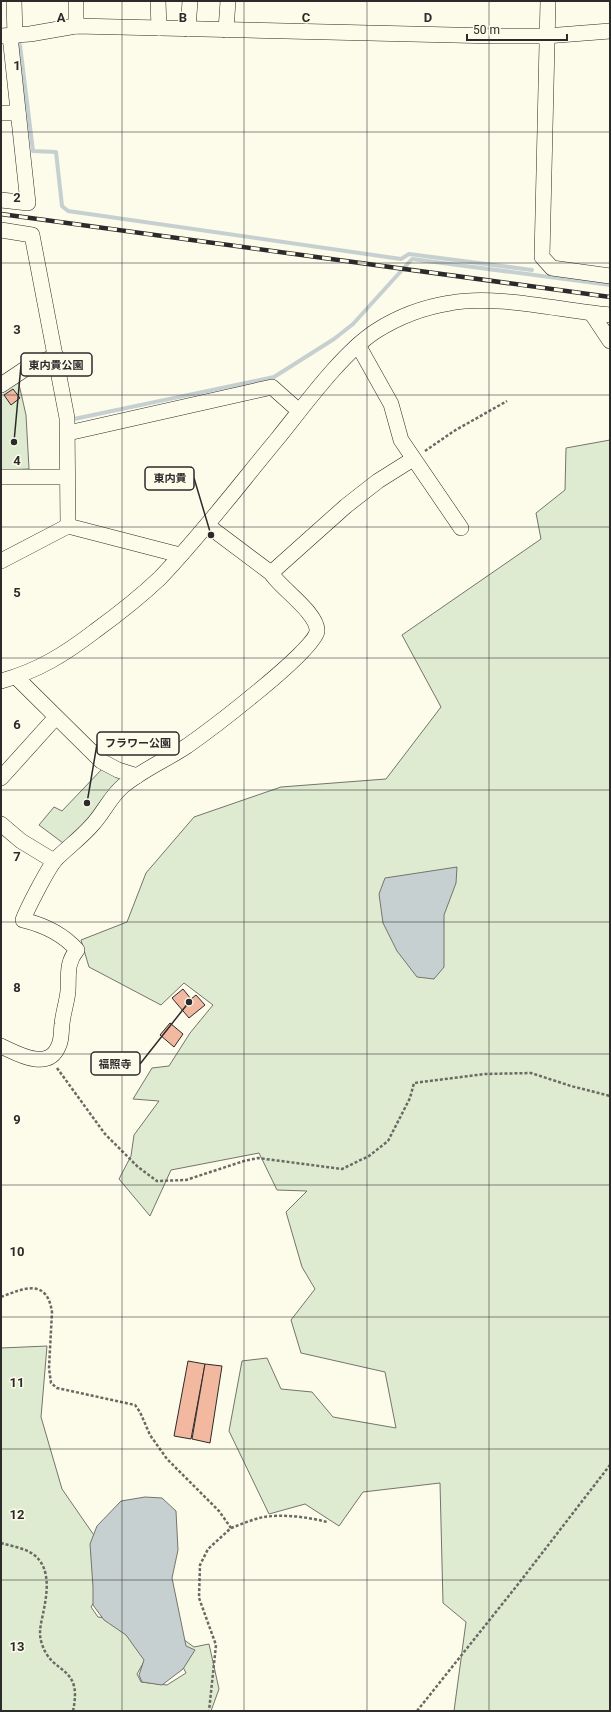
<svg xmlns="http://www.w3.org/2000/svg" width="611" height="1712" font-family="Roboto,'Noto Sans JP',sans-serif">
  <rect width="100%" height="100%" fill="#fdfbea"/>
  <g fill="#deebd1" stroke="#74746e">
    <polygon points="18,380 26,415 29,469 1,470 1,392"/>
    <polygon points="610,440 610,1711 454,1711 466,1622 443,1603 440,1483 363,1492 339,1526 305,1504 269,1514 229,1431 242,1361 267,1358 281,1389 312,1392 333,1417 396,1428 385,1372 301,1353 291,1320 315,1289 302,1267 286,1212 307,1191 277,1190 259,1153 171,1170 150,1216 119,1179 131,1156 134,1135 159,1101 133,1099 152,1068 169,1066 190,1033 213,1005 184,983 161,1005 89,967 81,940 127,922 146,873 194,817 281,787 386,779 441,707 402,635 541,539 536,513 565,490 566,448"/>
    <polygon points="103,768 126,776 67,846 39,825 54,807 62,811"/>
    <polygon points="47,1346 41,1417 62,1489 109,1557 102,1589 91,1607 98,1617 120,1620 146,1658 137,1674 141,1682 167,1685 186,1673 181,1663 180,1637 194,1647 209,1644 219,1689 211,1711 1,1711 1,1348"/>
  </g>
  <g fill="#c7d0d0" stroke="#74746e">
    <polygon points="457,867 456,883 444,915 444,967 434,979 417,977 397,951 383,923 379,894 385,878"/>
    <polygon points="145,1497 162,1498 176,1511 178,1550 172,1578 186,1646 195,1650 183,1669 162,1685 142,1682 139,1675 144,1660 126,1635 104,1620 93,1605 93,1587 90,1544 97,1526 121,1501"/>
  </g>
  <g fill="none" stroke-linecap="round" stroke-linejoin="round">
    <g stroke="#c7d0d0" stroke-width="4">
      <polyline points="20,45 33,151 56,152 62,206 68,211 401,259 409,254 532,270"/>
      <polyline points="74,419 274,377 334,339 353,324 412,259 610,285"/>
    </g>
  </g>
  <g fill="#f2b8a0" stroke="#2b2b2b">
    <polygon points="13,389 20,398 11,405 4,395"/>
    <polygon points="183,989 191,999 196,995 205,1005 189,1018 172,998"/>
    <polygon points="170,1023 183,1034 174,1047 160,1035"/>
    <polygon points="188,1361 205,1364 191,1439 174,1436"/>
    <polygon points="205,1364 222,1366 210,1443 192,1439"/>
  </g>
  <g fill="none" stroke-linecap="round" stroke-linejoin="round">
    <g stroke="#2b2b2b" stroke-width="16">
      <g id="minor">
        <polyline points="14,1 15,36"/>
        <polyline points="158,1 159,28"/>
        <polyline points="548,1 542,257 552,268 610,276"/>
        <polyline points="76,26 76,1"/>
        <polyline points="188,29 190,1"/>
        <polyline points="226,30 228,1"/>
        <polyline points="1,36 30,34 76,26 495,36 546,36 610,31"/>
        <polyline points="1,113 18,113"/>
        <polyline points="1,200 28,203 10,36"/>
        <polyline points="1,230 32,235 67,418 68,526"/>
        <polyline points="592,314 610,341"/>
        <polyline points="358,345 391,404 401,440 461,528"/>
        <polyline points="1,385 28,367 56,356"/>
        <polyline points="68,433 272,387 299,411"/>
        <polyline points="1,477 67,477"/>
        <polyline points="1,561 68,526 180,555"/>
        <polyline points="271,573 346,506 378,481 413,459"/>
        <polyline points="16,677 101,761 118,770 137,776"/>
        <path d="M1,681C38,671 65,654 95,631C117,615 140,597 160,578C202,534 239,485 278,438C304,406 342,353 376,331C398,317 425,307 450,303C497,294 562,311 610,315"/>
        <polyline points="1,778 56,717"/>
        <polyline points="1,824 21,841 54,861"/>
        <path d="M1,1046C18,1054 49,1072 59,1045C62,1038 61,1031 62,1024C63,1013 67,1002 68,991C69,975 66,963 77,950C63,934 44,925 23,920C27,909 48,868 56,859C68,847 82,837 93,824C104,812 110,797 123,786C142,770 166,760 187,746C207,732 316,650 317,631C318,613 279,587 271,573L207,525"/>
      </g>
    </g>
    <g stroke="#6a6964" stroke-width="2.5" stroke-dasharray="3 2" stroke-linecap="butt">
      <polyline points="425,451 454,431 507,401"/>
      <polyline points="57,1068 105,1134 138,1167 157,1181 186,1180 244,1161 258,1158 342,1169 369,1156 388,1141 410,1098 414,1083 485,1074 531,1073 571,1086 610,1096"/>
      <path d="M1,1297C24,1288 47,1278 52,1312L49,1368L51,1383L57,1388L135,1405L140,1412L150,1435L167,1459L219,1511L231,1528L208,1549L200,1565L199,1598L216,1645L209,1711"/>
      <path d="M231,1528C242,1524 253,1519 264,1517C284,1514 308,1517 327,1522"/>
      <path d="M1,1543C11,1546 24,1548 33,1554C52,1568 47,1594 43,1614C41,1624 38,1633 42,1644C52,1676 83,1664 73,1711"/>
      <polyline points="417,1711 519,1583 610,1465"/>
    </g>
    <use href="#minor" stroke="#fdfbea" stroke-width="15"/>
    <g stroke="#2b2b2b" stroke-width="4.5">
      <polyline id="rail" points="1,214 610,297"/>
    </g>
    <use href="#rail" stroke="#fdfbea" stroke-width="3" stroke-dasharray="9" stroke-linecap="butt"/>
  </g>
  <path fill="none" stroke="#2b2b2b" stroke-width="1" stroke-opacity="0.55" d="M122,1V1711M244,1V1711M367,1V1711M489,1V1711M1,132H610M1,263H610M1,395H610M1,527H610M1,658H610M1,790H610M1,922H610M1,1054H610M1,1185H610M1,1317H610M1,1449H610M1,1580H610"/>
  <g font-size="13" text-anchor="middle" font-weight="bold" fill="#2b2b2b" stroke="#fdfbea" stroke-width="3" stroke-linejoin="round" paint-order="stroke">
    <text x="61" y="22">A</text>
    <text x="183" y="22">B</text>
    <text x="306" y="22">C</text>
    <text x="428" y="22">D</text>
    <text x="17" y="70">1</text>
    <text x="17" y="202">2</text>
    <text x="17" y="334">3</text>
    <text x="17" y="465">4</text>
    <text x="17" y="597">5</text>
    <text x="17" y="729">6</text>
    <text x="17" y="861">7</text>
    <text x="17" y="992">8</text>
    <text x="17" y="1124">9</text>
    <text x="17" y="1256">10</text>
    <text x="17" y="1387">11</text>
    <text x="17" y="1519">12</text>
    <text x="17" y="1651">13</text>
  </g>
  <path fill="none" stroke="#2b2b2b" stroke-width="1.5" d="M14 442L21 365M211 535L194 478M87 803L97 744M189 1002L140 1064"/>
  <g fill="#2b2b2b" stroke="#fdfbea" stroke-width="1.5">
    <circle cx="14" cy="442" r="4"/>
    <circle cx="211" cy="535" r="4"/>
    <circle cx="87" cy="803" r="4"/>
    <circle cx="189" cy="1002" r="4"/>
  </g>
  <g fill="#fdfbea" stroke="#2b2b2b" stroke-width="1.5">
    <rect x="21" y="353" width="71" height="23" rx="4"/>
    <rect x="145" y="467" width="49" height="23" rx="4"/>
    <rect x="97" y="732" width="82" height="23" rx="4"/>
    <rect x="91" y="1052" width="49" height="23" rx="4"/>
  </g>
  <g font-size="11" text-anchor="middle" font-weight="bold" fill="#2b2b2b">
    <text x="56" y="369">東内貴公園</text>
    <text x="170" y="482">東内貴</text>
    <text x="138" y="747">フラワー公園</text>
    <text x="115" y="1068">福照寺</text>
  </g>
  <rect width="611" height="1712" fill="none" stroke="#2b2b2b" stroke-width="4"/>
  <path d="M467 34v6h100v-6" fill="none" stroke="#2b2b2b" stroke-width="2"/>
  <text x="473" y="34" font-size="12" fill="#2b2b2b" stroke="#fdfbea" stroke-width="3" paint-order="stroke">50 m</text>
</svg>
